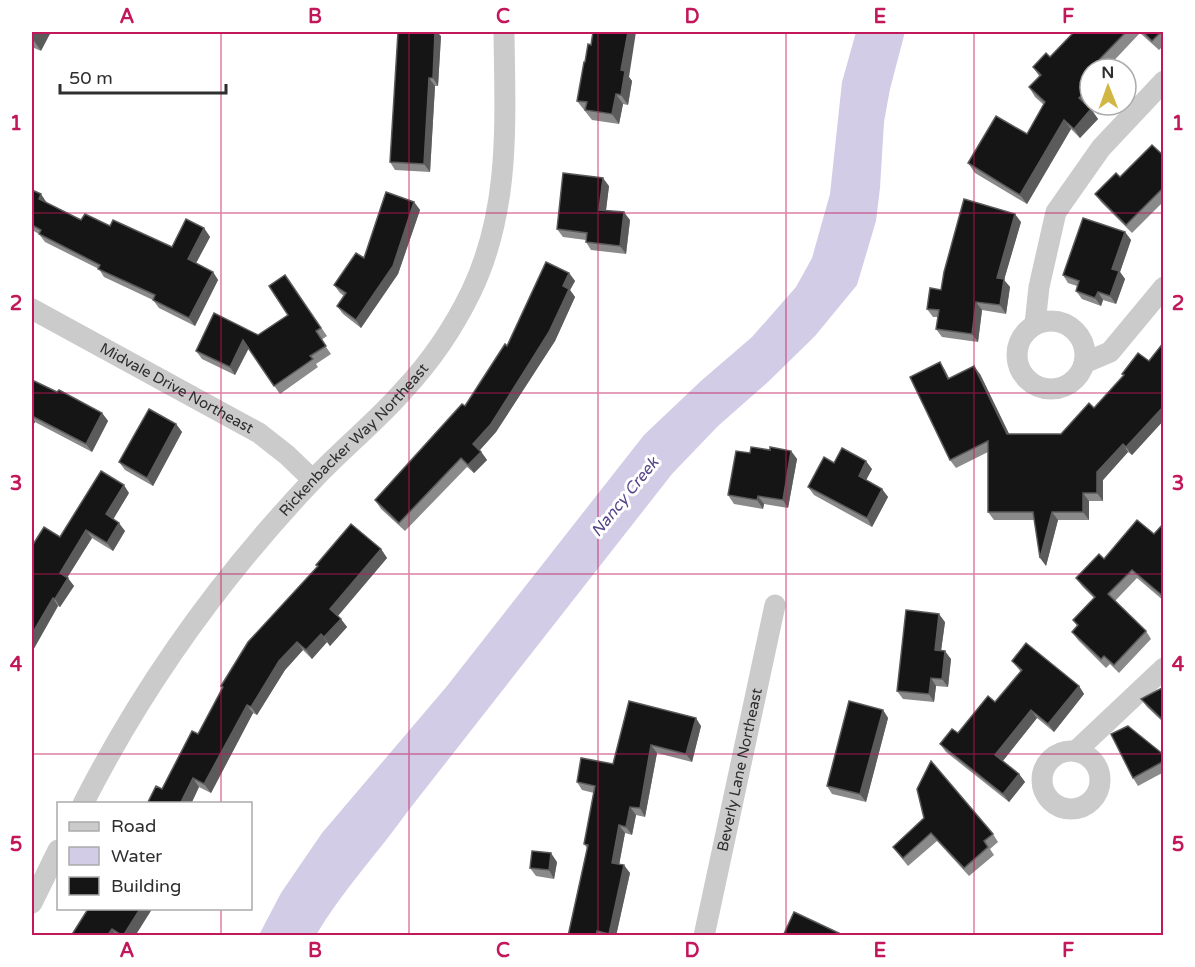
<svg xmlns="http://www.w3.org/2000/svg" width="1195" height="967" font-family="'Varela Round',sans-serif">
  <rect width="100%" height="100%" fill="#fff"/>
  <path fill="#d3cce7" d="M856,32H905L890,89L884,122L880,188L876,221L857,285L815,336L768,382L718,426L672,474L408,811C378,853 342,891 316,935H259L281,893L322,833L447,686L644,435L702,380L752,337L796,287L812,258L830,194L842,82Z"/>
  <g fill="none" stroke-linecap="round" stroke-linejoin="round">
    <g stroke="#cbcbcb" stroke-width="21">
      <path id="s1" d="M32,309L259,433L287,455L313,480"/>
      <circle cx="1051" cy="355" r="34"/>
      <polyline points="1035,324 1039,287 1056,212 1101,148 1164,81"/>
      <polyline points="1084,363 1110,352 1164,287"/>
      <circle cx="1071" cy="780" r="29"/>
      <polyline points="1076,751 1164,668"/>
      <path id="s2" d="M83,804C143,686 222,576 313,480C342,449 376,422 404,390C431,361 454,327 471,292C511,209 505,121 504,32"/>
      <polyline points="32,903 58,850"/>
      <path id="s3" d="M704,936L775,605"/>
    </g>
  </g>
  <g fill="#8a8a8a">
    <polygon points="32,32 41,51 32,47"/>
    <polygon points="1074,32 1164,32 1164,45 1159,50 1140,33 1106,69 1090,69 1090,103 1088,106 1091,109 1098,119 1080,138 1071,129 1027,204 975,173 968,163 1027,134 1044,105 1035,97 1029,87 1039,76 1033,67 1050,57"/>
    <polygon points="441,36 438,86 435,86 430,172 395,170 390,162"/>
    <polygon points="591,45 629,77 632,81 628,105 623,104 619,124 592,120 577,101 585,62"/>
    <polygon points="1164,156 1164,201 1132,233 1101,202 1095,194 1120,177"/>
    <polygon points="609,186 606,210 630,220 626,254 591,250 586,242 586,240 563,237 557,229"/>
    <polygon points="32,190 47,203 81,220 110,226 172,247 204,228 210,237 196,263 213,272 218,280 195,326 159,308 153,300 104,277 99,269 45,242 39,234 32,230"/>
    <polygon points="414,202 420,210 398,274 361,328 343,314 337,306 344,296 340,293 334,285 364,258"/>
    <polygon points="1021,222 1004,280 1010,287 1006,314 982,310 978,342 942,337 936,329 938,317 933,317 927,309 941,290"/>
    <polygon points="1125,232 1131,240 1120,272 1125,279 1116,304 1103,300 1101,306 1082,299 1076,291 1077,286 1068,283 1063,275"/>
    <polygon points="569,273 575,281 570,290 575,297 555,341 496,432 480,450 487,460 474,473 467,467 405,531 381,509 375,500 465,406 507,346"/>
    <polygon points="285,275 327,336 321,340 331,354 316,364 318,367 280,394 248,348 235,375 202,359 196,351 258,335 288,315"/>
    <polygon points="1164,342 1164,420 1132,455 1128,452 1103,480 1103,501 1089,501 1089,520 1058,520 1046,566 1034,520 994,520 988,512 988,452 956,468 950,460 940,362 949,378 980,374 1009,434 1061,434 1094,408 1124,376 1122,374 1149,361"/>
    <polygon points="32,380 102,413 108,421 92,452 35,422 32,427"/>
    <polygon points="176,424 182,432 153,486 125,470 119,462"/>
    <polygon points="770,450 791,451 797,459 788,508 764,504 763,509 734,504 728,495 750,453"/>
    <polygon points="834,463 872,469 866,480 882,489 888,497 872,527 814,495 808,487"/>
    <polygon points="129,493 113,519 125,531 113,551 92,538 67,578 74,586 60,607 58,606 32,652 60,537"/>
    <polygon points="1164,523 1164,601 1137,578 1115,601 1146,631 1151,639 1119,673 1110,664 1106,668 1078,640 1072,632 1077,626 1073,620 1094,598 1082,586 1076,578 1104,559 1154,534"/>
    <polygon points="381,549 387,558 338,616 347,627 330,646 327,642 312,659 303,650 285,670 257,715 253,713 211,793 199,787 191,804 147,804 162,789 198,734 222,688 221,686"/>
    <polygon points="945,622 941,651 951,659 948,687 936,686 934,702 903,699 897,691"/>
    <polygon points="1012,661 1079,686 1084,694 1054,732 1037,718 1003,761 1019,774 1025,782 1009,802 946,752 940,744 958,733 995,702 1021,672"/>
    <polygon points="1164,687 1164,723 1147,707 1141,699"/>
    <polygon points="629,701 701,726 692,762 657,753 645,817 636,815 632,835 625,833 619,864 630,873 616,936 568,936 587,848 584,844 594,793 582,790 577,782 613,764"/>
    <polygon points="883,710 888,718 866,802 832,794 827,786"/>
    <polygon points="1164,755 1164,772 1138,786 1133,778"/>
    <polygon points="924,818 993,834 998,842 990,849 994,855 969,876 937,841 908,866 899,855 893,847"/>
    <polygon points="557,862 554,879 536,876 530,868"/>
    <polygon points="88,909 152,909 135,936 71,936"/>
  </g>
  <g fill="#5b5b5b">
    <polygon points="32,32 51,32 41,51 32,38"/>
    <polygon points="435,32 437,32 441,36 438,86 433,78"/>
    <polygon points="628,32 636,32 629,77 632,81 628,105 621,95 621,70"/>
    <polygon points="429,78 435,86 430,172 424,164"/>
    <polygon points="1090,87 1090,103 1086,107 1079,98"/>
    <polygon points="616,94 623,104 619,124 612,114"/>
    <polygon points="1091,109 1098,119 1080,138 1074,129"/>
    <polygon points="1064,120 1071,129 1027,204 1020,195"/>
    <polygon points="603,178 609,186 605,218 599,210"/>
    <polygon points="41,194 47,203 39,199"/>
    <polygon points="414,202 420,210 398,274 361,328 356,320"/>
    <polygon points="624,212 630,220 626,254 620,246"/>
    <polygon points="1015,214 1021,222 1004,280 1010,287 1006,314 1000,305 997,278"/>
    <polygon points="204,228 210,237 194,267 188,259"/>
    <polygon points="1125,232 1131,240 1120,272 1125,279 1116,304 1110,296 1112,269"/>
    <polygon points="213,272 218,280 195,326 189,318"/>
    <polygon points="569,273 575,281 570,290 575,297 555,341 496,432 478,452 473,444 563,286"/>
    <polygon points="1098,292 1103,300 1101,306 1095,298"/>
    <polygon points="976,302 982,310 978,342 972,334"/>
    <polygon points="243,340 249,348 235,375 230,367"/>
    <polygon points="940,362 945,370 953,387 948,379"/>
    <polygon points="974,366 980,374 1013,442 1007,434"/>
    <polygon points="1164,406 1164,420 1132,455 1126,447"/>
    <polygon points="102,413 108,421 92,452 86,444"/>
    <polygon points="32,418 35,422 32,427"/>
    <polygon points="176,424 182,432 153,486 147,478"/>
    <polygon points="1123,444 1128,452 1103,480 1103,501 1097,493 1097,472"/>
    <polygon points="791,451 797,459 788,508 783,500"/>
    <polygon points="481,452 487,460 474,473 468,465"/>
    <polygon points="866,461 872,469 864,484 859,476"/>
    <polygon points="124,485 129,493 111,523 106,514"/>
    <polygon points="882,489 888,497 872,527 867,518"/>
    <polygon points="1083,493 1089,501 1089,520 1083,512"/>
    <polygon points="758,496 764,504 763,509 757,500"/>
    <polygon points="1052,512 1058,520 1046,566 1040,558"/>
    <polygon points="119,523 125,531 113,551 107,543"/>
    <polygon points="86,530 92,538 65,581 60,573"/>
    <polygon points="381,549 387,558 336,618 330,609"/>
    <polygon points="68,578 74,586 60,607 55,599"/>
    <polygon points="53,598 58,606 32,652 32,634"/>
    <polygon points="939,614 945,622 940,658 935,650"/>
    <polygon points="341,619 347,627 330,646 324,637"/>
    <polygon points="321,634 327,642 312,659 306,650"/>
    <polygon points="297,642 303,650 285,670 257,715 251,707 279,661"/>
    <polygon points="945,651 951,659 948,687 942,679"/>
    <polygon points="931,678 936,686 934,702 929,694"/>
    <polygon points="1079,686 1084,694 1054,732 1048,724"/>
    <polygon points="247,705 253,713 211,793 204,784"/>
    <polygon points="883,710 888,718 866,802 860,794"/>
    <polygon points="1031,710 1037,718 1001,763 995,755"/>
    <polygon points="696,718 701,726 692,762 686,754"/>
    <polygon points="651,745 657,753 645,817 640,808"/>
    <polygon points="1019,774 1025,782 1009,802 1003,794"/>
    <polygon points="193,778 199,787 191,804 180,804"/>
    <polygon points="630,807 636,815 632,835 626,827"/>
    <polygon points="619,825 625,833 618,871 612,863"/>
    <polygon points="551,853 557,862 554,879 549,870"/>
    <polygon points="624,865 630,873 616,936 610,936 609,934"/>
    <polygon points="140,909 152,909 135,936 123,936"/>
    <polygon points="112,929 117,936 107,936"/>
  </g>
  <g fill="#151515" stroke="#5b5b5b" stroke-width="1.5">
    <polygon points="398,32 435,32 433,78 429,78 424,164 390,162"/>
    <polygon points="593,32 628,32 621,70 625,71 621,95 616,94 612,114 585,110 587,102 577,101 584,62 585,62 588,44 591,45"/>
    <polygon points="1074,32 1126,32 1090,69 1090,87 1079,98 1091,109 1074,129 1064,120 1020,195 968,163 996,116 1027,134 1045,102 1029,87 1041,75 1033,67 1046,53 1050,57"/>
    <polygon points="1143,32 1161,32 1152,41"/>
    <polygon points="1152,145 1164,156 1164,187 1126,225 1095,194 1116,173 1120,177"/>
    <polygon points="563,173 603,178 599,210 624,212 620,246 586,242 587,233 557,229"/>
    <polygon points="32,190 41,194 39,199 81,220 85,214 110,226 113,220 172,247 186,219 204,228 188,259 213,272 189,318 153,300 155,295 98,269 100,265 39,234 41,230 32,225"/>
    <polygon points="386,192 414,202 393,266 356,320 337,306 346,293 334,285 356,253 364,258"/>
    <polygon points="964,199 1015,214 997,278 1004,279 1000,305 976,302 972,334 936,329 939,310 927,309 930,288 941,290 944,272"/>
    <polygon points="1083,218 1125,232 1112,269 1119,271 1110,296 1098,292 1095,298 1076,291 1079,281 1063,275"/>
    <polygon points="546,262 569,273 563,286 569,289 549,332 491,424 473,444 481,452 468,465 461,458 399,523 375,500 462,404 465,406 505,344 507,346"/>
    <polygon points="285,275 321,328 316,331 326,346 310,356 313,359 274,386 243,340 230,367 196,351 214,313 258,335 288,315 269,286"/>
    <polygon points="1164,342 1164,406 1126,447 1123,444 1097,472 1097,493 1083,493 1083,512 1052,512 1040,558 1033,512 988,512 988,441 950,460 910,377 940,362 948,379 974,366 1007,434 1061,434 1089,403 1094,408 1124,375 1122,374 1138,353 1149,361"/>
    <polygon points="32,380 57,392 59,390 102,413 86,444 32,416"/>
    <polygon points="149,409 176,424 147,478 119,462"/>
    <polygon points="751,447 770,450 770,447 791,451 783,500 758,496 757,500 728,495 736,451 750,453"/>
    <polygon points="842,448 866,461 859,476 882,489 867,518 808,487 824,457 834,463"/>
    <polygon points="101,471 124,485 106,514 119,523 107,543 86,530 60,573 68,578 55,599 53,598 32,634 32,546 44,527 60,537"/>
    <polygon points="1137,520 1154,534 1164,523 1164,597 1132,570 1108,594 1146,631 1114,665 1104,656 1101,659 1072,632 1078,625 1073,620 1095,597 1076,578 1099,554 1104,559"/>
    <polygon points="351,524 381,549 330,609 341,619 324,637 321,634 306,650 297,642 279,661 251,707 247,705 204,784 193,778 180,804 147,804 156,786 162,789 192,731 198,734 223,687 221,686 248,642 318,566 316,565"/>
    <polygon points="906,610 939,614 935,650 945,651 942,679 931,678 929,694 897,691"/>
    <polygon points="1026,643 1079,686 1048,724 1031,710 995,755 1019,774 1003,794 940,744 952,729 958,733 988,696 995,702 1022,670 1012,661"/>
    <polygon points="1164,687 1164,721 1141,699"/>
    <polygon points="629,701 696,718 686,754 651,745 640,808 630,807 626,827 619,825 612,863 624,865 609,934 597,931 596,936 568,936 588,845 584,844 595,786 577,782 581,758 613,764"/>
    <polygon points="849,701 883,710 860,794 827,786"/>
    <polygon points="1128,726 1164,755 1164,761 1133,778 1111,734"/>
    <polygon points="931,761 993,834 984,841 988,847 964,868 931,833 903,858 893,847 924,818 917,789"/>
    <polygon points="532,851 551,853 549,870 530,868"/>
    <polygon points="88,909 140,909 123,936 112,929 107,936 71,936"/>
    <polygon points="794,912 845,936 783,936"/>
  </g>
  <path fill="none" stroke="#c2185b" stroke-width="1.5" stroke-opacity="0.55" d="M221,32V804M409,32V936M598,32V936M786,32V936M974,32V936M32,213H1164M32,393H1164M32,574H1164M32,754H1164M221,908V936"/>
  <g text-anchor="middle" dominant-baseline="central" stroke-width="6" stroke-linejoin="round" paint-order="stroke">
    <g font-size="15" fill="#2e2e2e" stroke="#fff">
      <text stroke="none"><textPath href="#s1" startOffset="165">Midvale Drive Northeast</textPath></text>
      <text stroke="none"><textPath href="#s2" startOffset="456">Rickenbacker Way Northeast</textPath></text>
      <text stroke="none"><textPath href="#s3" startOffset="170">Beverly Lane Northeast</textPath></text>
    </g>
    <g font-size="16" font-style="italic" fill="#574587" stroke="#fff">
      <text transform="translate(625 497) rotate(-51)">Nancy Creek</text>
    </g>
  </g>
  <rect width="1195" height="967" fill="none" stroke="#ffffff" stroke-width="66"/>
  <rect x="57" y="802" width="195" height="108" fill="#ffffff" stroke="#ababab" stroke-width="1.5"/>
  <rect x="69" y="822" width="30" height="9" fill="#cbcbcb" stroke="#ababab" stroke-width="1.5"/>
  <text x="111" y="832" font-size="18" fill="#2e2e2e">Road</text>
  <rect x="69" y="847" width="30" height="18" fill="#d3cce7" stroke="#ababab" stroke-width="1.5"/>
  <text x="111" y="862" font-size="18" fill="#2e2e2e">Water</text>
  <rect x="69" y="877" width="30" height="18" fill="#151515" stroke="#ababab" stroke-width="1.5"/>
  <text x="111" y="892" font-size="18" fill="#2e2e2e">Building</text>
  <g transform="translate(1108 87) rotate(359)"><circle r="28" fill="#ffffff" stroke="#ababab" stroke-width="1.5"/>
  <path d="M0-4.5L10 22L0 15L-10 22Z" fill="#d1b644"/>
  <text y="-9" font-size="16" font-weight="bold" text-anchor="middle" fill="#2e2e2e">N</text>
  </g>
  <path d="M60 84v9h166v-9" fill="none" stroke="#2e2e2e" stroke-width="3"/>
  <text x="69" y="84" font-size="18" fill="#2e2e2e" stroke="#ffffff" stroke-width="4.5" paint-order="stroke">50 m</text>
  <rect x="33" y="33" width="1129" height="901" fill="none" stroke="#c2185b" stroke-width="2"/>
  <g font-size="20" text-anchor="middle" font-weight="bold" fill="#c2185b">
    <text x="127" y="23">A</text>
    <text x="315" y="23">B</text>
    <text x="503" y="23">C</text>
    <text x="692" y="23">D</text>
    <text x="880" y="23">E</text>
    <text x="1068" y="23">F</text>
    <text x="16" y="130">1</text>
    <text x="1178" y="130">1</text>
    <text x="16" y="310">2</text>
    <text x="1178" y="310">2</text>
    <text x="16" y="490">3</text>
    <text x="1178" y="490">3</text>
    <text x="16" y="671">4</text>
    <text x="1178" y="671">4</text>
    <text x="16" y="851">5</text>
    <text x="1178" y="851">5</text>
    <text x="127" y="957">A</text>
    <text x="315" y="957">B</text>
    <text x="503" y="957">C</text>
    <text x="692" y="957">D</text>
    <text x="880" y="957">E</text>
    <text x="1068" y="957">F</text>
  </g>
</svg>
